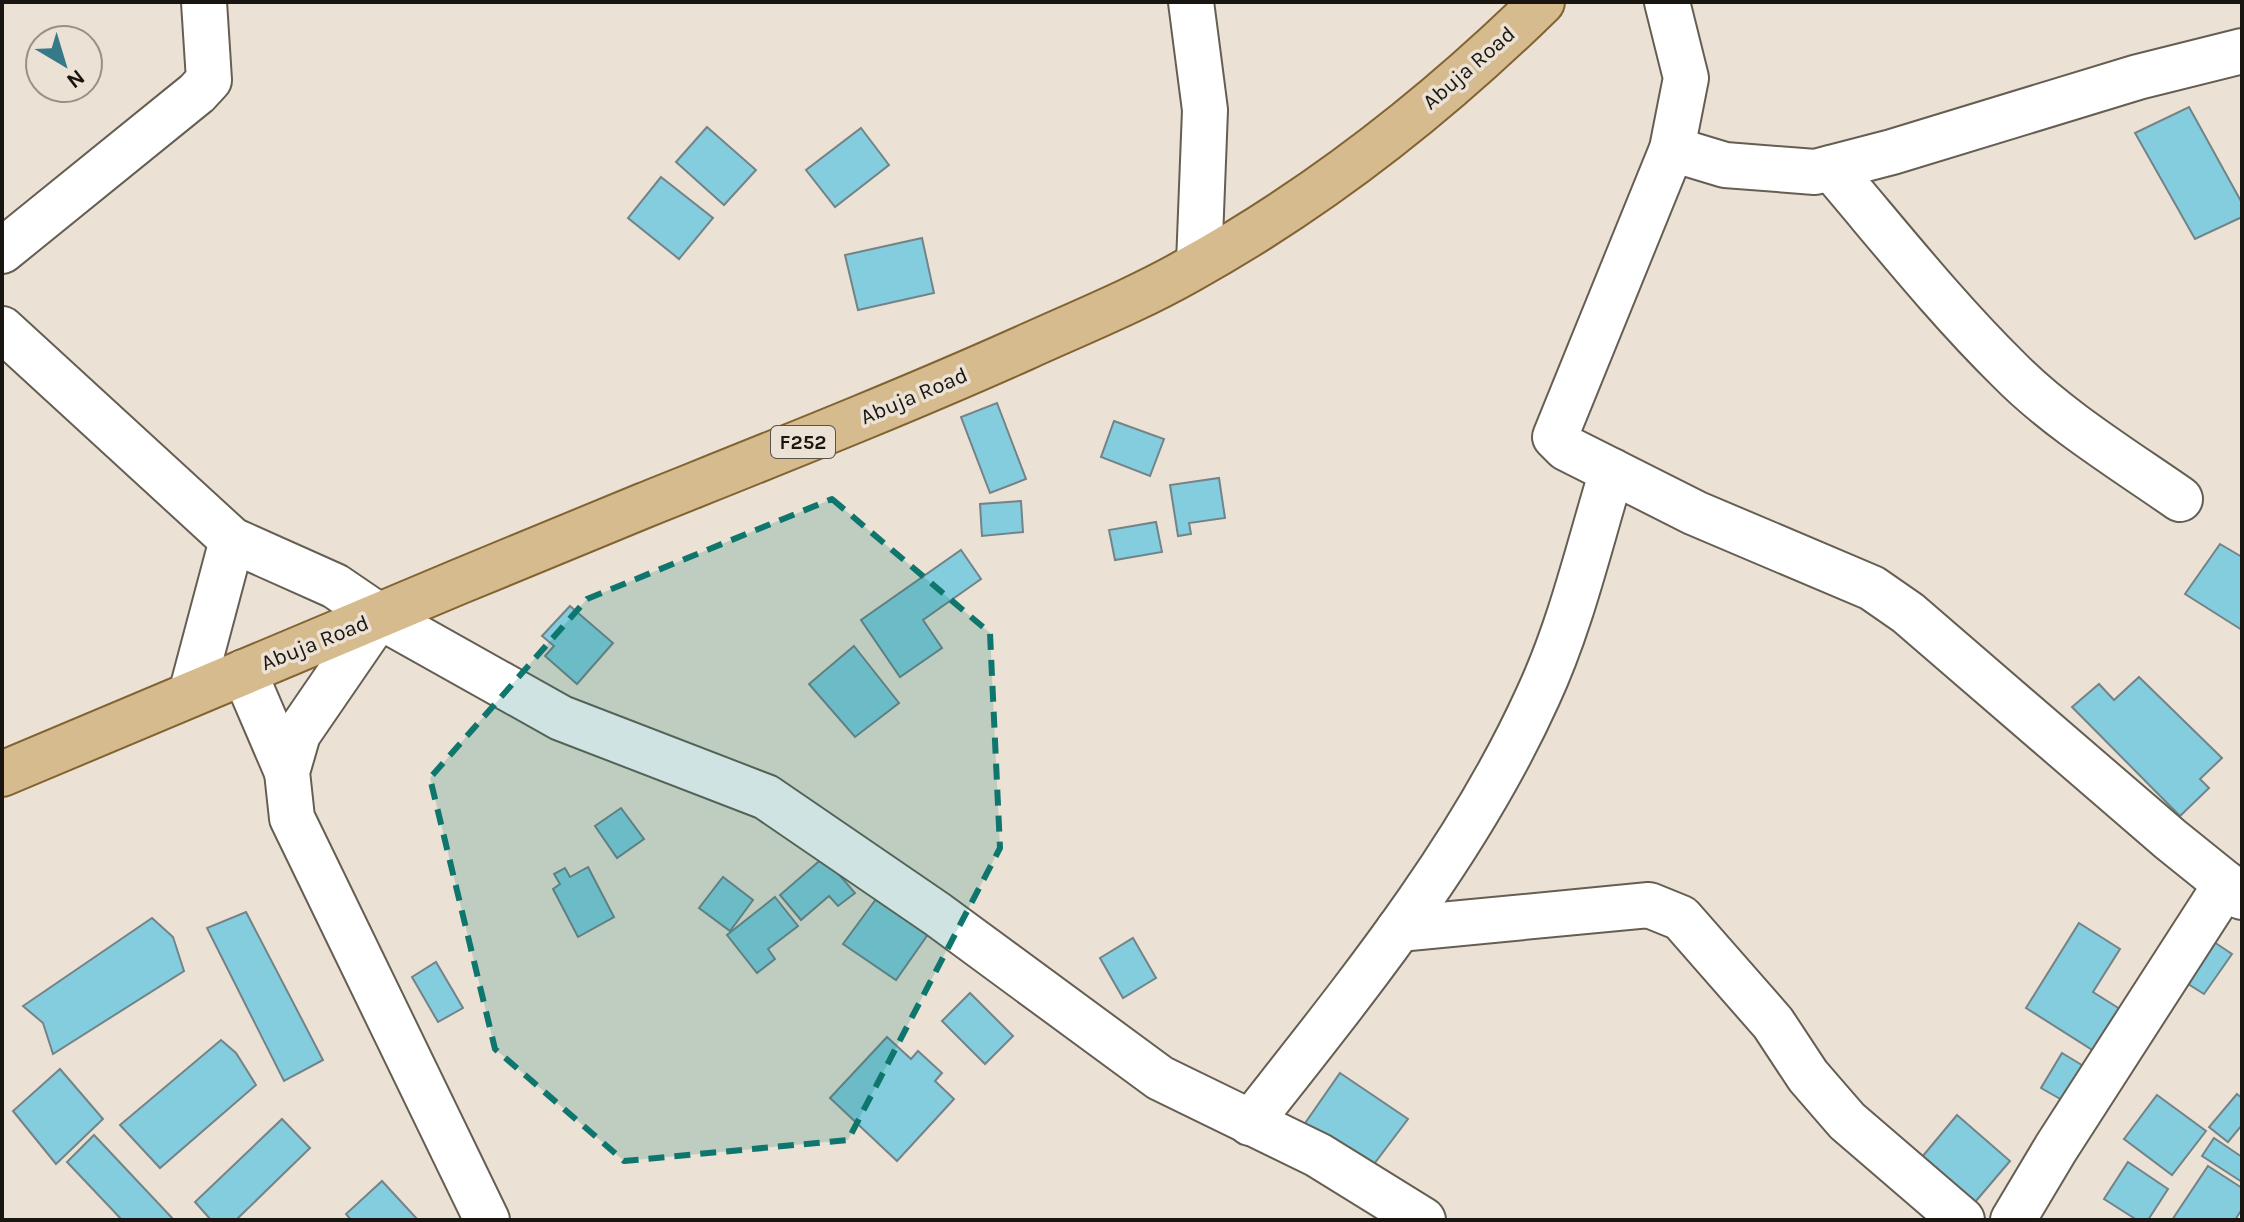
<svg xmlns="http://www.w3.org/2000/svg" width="2244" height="1222" font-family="Karla,sans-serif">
  <rect width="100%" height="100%" fill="#ebe2d5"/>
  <g fill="#83cdde" stroke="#738387" stroke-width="2">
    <polygon points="2189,107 2242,203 2242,217 2195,239 2135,133"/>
    <polygon points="707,127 756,170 724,205 676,162"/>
    <polygon points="861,128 889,165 835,207 806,170"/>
    <polygon points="661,177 713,218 679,259 628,218"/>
    <polygon points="922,238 934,293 858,310 845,255"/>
    <polygon points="997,403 1026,479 990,493 961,417"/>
    <polygon points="1114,421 1164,439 1150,476 1101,457"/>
    <polygon points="1219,478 1225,518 1189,523 1191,534 1178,536 1170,485"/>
    <polygon points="1021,501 1023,532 982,536 980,504"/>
    <polygon points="1156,522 1162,552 1115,560 1109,530"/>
    <polygon points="2220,544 2242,557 2242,630 2185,594"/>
    <polygon points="961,550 981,579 923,620 942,648 900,677 861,620"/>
    <polygon points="570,606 613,643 577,684 545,656 554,646 542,636"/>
    <polygon points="854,646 899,703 855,737 809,684"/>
    <polygon points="2139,677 2222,758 2200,779 2209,788 2180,816 2072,707 2099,684 2114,700"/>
    <polygon points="621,808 644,839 617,858 595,826"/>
    <polygon points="824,857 855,893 838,906 829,896 801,920 780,895"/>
    <polygon points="588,867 614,917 578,937 553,889 560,884 554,874 565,868 570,877"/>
    <polygon points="723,877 753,900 730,931 699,908"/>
    <polygon points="879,895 931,930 896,980 843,944"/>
    <polygon points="775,897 798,926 768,949 775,959 757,973 727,935"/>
    <polygon points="246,912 323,1060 284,1081 207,928"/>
    <polygon points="152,918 173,937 184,971 53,1054 43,1023 23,1006"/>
    <polygon points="2079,923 2120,949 2093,992 2120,1009 2094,1051 2026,1008"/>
    <polygon points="1133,938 1156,978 1123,998 1100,958"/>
    <polygon points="2214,942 2232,954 2204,994 2185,982"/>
    <polygon points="436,962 463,1008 438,1022 412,977"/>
    <polygon points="970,993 1013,1036 985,1064 942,1021"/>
    <polygon points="887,1037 911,1059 918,1051 942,1073 935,1081 954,1099 897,1161 830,1098"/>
    <polygon points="221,1040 236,1053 256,1085 160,1168 120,1125"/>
    <polygon points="2062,1053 2090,1070 2069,1104 2041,1088"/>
    <polygon points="60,1069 103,1119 56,1164 13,1111"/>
    <polygon points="1340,1073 1408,1119 1368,1172 1301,1129"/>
    <polygon points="2237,1094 2242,1098 2242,1125 2228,1142 2209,1127"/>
    <polygon points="2157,1095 2206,1131 2172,1175 2124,1139"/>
    <polygon points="1957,1115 2010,1161 1970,1208 1917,1163"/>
    <polygon points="282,1119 310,1148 236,1220 211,1220 195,1202"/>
    <polygon points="94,1135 174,1220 122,1220 67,1162"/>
    <polygon points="2214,1138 2242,1157 2242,1182 2202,1156"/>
    <polygon points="2128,1162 2168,1189 2148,1220 2137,1220 2104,1199"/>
    <polygon points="2208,1166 2242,1188 2242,1209 2235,1220 2172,1220"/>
    <polygon points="382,1181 418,1220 351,1220 346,1214"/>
  </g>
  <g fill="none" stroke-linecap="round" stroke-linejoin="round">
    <g stroke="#655e52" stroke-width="48">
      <g id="minor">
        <polyline points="1191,2 1205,110 1199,264"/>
        <polyline points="1667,2 1686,78 1672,149 1555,437 1566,448 1695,513 1872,588 1908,613 2170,839 2242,897"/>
        <polyline points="1672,149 1725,165 1815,172 1892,152 2138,77 2242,51"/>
        <path d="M1831,168C1889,236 1945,307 2009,370C2057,419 2124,460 2180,499"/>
        <polyline points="2,251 197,93 209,80 204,2"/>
        <polyline points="2,329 232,540 335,586 379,616 561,718 766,797 937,914 1160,1078 1318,1155 1423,1220"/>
        <polyline points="379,616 298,734 287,772 292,818 487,1220"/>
        <polyline points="244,672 287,772"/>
        <polyline points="191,694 232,540"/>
        <polyline points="1399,929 1649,905 1681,918 1773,1023 1808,1076 1847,1121 1962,1220"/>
        <path d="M1250,1123C1356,988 1467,853 1538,696C1571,625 1589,546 1612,471"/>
        <polyline points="2013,1220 2056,1148 2226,884"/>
      </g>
    </g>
    <g stroke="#826332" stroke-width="48">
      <path id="major" d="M2,774C216,683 430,593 645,505C772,454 899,404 1024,348C1079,323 1136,300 1189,270C1317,199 1438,104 1542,2"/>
    </g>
    <use href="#minor" stroke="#fff" stroke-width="44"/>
    <use href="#major" stroke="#d6bb8f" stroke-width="44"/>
  </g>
  <path fill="#0f766e" fill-opacity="0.2" stroke="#0f766e" stroke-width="6" stroke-dasharray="16 10" stroke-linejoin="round" d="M832,499L990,633L1000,848L848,1140L624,1161L495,1049L430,778L587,599Z"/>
  <g text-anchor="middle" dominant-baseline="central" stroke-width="7" stroke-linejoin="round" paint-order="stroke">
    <rect fill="#ebe2d5" stroke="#58534c" stroke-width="2" x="771" y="426" width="64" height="32" rx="6"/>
    <g font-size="20" font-weight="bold" fill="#191611">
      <text x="803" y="442">F252</text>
    </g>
    <g font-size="22" fill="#191611" stroke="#ebe2d5">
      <text transform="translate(1469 68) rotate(-41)">Abuja Road</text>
      <text transform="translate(914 396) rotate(-23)">Abuja Road</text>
      <text transform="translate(315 643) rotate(-22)">Abuja Road</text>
    </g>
  </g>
  <rect width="2244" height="1222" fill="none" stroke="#191611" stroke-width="8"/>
  <g transform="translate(64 64) rotate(142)"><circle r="38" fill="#ebe2d5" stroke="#979087" stroke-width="2"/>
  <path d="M0-6L14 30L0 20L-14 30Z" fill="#367a89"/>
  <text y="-12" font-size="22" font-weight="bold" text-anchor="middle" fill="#191611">N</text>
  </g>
</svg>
